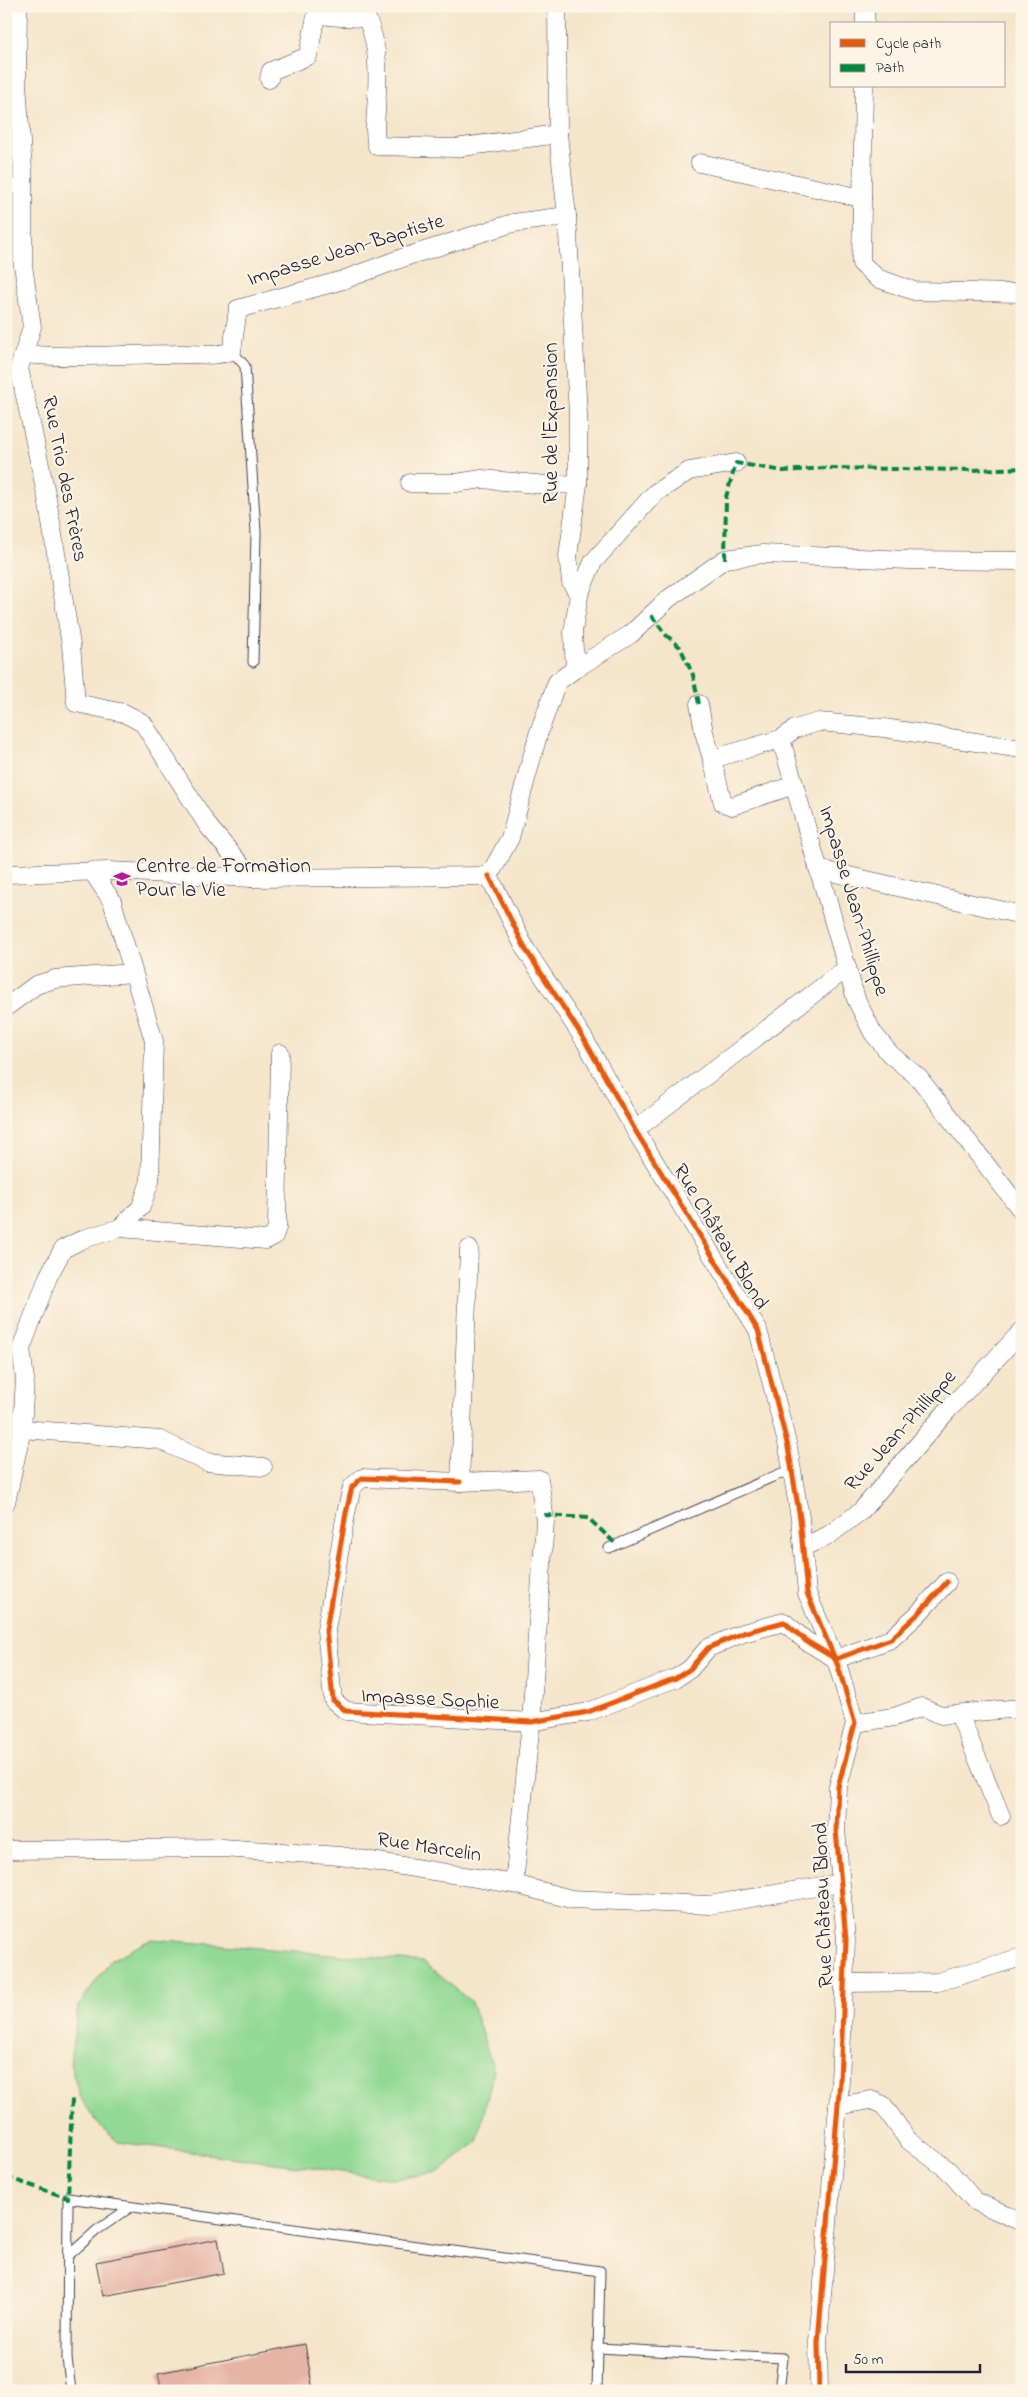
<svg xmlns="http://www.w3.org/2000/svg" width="1028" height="2397" font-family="'Indie Flower',sans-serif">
  <rect width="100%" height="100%" fill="#fcf5e5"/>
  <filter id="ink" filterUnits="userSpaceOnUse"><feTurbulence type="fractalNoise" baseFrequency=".02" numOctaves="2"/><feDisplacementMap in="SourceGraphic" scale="10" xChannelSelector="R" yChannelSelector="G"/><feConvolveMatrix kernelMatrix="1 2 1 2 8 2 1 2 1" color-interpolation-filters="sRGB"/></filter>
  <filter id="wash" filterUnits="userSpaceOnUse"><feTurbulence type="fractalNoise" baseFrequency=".0096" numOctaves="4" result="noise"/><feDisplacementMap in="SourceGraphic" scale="20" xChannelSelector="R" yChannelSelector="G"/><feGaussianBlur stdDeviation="1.12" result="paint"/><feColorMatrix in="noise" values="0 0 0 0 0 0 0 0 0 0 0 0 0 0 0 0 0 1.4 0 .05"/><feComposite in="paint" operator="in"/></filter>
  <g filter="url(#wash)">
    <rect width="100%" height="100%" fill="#f5e5ca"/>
    <polygon fill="#92d994" stroke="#5a7e68" points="152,1939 424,1962 471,2002 494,2070 477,2142 439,2172 394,2179 118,2142 99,2125 80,2097 70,2064 78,2006 111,1960"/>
    <g id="blocks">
      <g fill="#e6b4a5">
        <polygon points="218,2239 224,2273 103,2296 96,2262"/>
        <polygon points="305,2344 313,2391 162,2391 158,2373"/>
      </g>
    </g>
  </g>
  <g filter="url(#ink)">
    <use href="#blocks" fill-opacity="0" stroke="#423f50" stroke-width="1"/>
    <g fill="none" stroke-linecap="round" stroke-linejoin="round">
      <g stroke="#423f50" stroke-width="11">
        <g id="lane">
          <polyline points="232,351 245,366 256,532 253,662"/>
          <polyline points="609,1548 791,1469"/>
          <polyline points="68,2256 97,2230 131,2207"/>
          <polyline points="598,2348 783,2358 779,2391"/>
          <polyline points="71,2391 67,2358 68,2198 600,2271 597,2391"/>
        </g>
      </g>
      <g stroke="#423f50" stroke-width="19">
        <g id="street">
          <polyline points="18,6 17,83 23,171 23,265 32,327 19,368 47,498 71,645 76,703 124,713 143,723 208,826 252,878"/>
          <path d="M318,14C334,19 351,16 367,19C380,46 378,82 376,111C375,124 374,134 377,146L455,148L558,134"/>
          <polyline points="865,24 865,6"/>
          <polyline points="269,79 271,71 308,56 318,6"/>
          <polyline points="864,86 861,263 877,278 914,291 1022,293"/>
          <polyline points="700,163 862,198"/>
          <path d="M24,354C74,359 124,354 175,354C196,353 212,358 232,351L238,309L343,280L405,257L513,223L567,216"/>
          <polyline points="410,483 456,483 482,479 546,485 578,484"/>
          <polyline points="579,595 593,562 655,493 689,471 736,463"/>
          <polyline points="575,669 631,634 668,599 725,559 763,554 909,560 1022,561"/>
          <polyline points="699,704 704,732 712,759 781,739 856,999 873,1033 890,1054 919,1078 1022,1211"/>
          <polyline points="781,739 795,729 819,722 884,728 1022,749"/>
          <polyline points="712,759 723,803 732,806 794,785"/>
          <polyline points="818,869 1022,915"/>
          <polyline points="6,874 109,871 252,878 489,876"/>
          <polyline points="489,876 526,950 584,1039 635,1130 758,1330 788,1447 800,1518 807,1593 838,1666 855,1723 838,1787 836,1830 846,1940 840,2081 818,2342 819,2391"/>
          <polyline points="489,876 510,838 538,735 557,682 575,669 573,632 579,595 571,582 568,556 578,484 578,414 567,216 558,134 557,6"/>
          <polyline points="6,1007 36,985 55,979 133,973"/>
          <polyline points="635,1130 847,968"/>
          <polyline points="120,1228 266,1240 274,1236 277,1228 280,1053"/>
          <polyline points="469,1249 460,1482 539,1479 545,1521 531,1722 514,1884"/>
          <polyline points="22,1429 160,1440 207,1462 263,1467"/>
          <polyline points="460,1482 362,1478 352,1487 346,1513 326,1630 333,1700 346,1711 531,1722 588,1712 676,1678 690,1669 708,1648 743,1633 784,1622 806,1641 836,1659 891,1639 918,1614 947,1582"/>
          <polyline points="6,1502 22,1429 25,1379 21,1349 48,1277 63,1249 83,1239 120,1228 141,1207 150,1181 154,1041 112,901 92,871"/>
          <polyline points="803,1547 829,1535 861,1511 947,1411 1022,1331"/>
          <polyline points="959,1714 1001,1816"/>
          <polyline points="855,1723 894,1717 922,1707 941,1715 1022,1708"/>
          <polyline points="6,1850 222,1848 340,1856 514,1884 571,1899 709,1905 840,1883"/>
          <polyline points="844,1983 938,1982 1022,1957"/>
          <polyline points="838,2106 871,2100 883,2105 908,2140 948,2170 975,2201 1022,2222"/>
        </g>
      </g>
      <use href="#lane" stroke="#fff" stroke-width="9"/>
      <use href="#street" stroke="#fff" stroke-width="18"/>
      <g stroke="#00873e" stroke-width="4" stroke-dasharray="8 4" stroke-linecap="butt">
        <polyline points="725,559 726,497 736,463 783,471 825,468 972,470 1022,468"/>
        <polyline points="651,615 666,635 680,647 693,675 699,704"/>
        <polyline points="544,1515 588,1518 617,1545"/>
        <polyline points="6,2177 68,2198 72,2099"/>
      </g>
      <g stroke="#fcf5e5" stroke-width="8">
        <g id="cycleway">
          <polyline points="489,876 526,950 584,1039 635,1130 758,1330 788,1447 800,1518 807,1593 838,1666 855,1723 838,1787 836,1830 846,1940 840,2081 818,2342 819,2391"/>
          <polyline points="460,1482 362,1478 352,1487 346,1513 326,1630 333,1700 346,1711 531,1722 588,1712 676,1678 690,1669 708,1648 743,1633 784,1622 806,1641 836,1659 891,1639 918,1614 947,1582"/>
        </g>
      </g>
      <use href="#cycleway" stroke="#e8590c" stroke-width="5"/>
    </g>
  </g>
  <defs>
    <g id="university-bare" transform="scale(1.35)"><path d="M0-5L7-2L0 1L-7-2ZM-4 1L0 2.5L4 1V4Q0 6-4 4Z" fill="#b5179e" stroke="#fcf5e5" stroke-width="2.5" paint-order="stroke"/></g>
  </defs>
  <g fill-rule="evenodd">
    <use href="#university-bare" x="122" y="879"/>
  </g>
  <g text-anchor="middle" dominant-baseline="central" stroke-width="4.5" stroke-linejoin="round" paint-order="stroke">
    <g font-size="21" fill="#22223b" stroke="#fcf5e5">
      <text transform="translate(346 251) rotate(-17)">Impasse Jean-Baptiste</text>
      <text transform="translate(552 423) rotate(-90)">Rue de l'Expansion</text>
      <text transform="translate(64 479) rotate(79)">Rue Trio des Frères</text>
      <text transform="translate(853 901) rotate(73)">Impasse Jean-Phillippe</text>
      <text transform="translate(720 1237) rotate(59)">Rue Château Blond</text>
      <text transform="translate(901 1431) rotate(-48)">Rue Jean-Phillippe</text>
      <text transform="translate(430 1700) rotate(3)">Impasse Sophie</text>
      <text transform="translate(429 1848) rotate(9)">Rue Marcelin</text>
      <text transform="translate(824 1905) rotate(-92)">Rue Château Blond</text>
    </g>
    <g font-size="21" fill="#22223b" stroke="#fcf5e5" text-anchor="start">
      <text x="136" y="867">Centre de Formation<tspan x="136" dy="24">Pour la Vie</tspan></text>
    </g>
  </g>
  <rect width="1028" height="2397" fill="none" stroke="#fcf5e5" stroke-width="25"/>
  <rect x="830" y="22" width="175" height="65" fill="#fcf5e5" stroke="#a5a1a1"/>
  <rect x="840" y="39" width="25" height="8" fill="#e8590c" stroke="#a5a1a1"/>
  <text x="876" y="48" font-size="15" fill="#22223b">Cycle path</text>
  <rect x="840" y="64" width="25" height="8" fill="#00873e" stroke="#a5a1a1"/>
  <text x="876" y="72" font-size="15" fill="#22223b">Path</text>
  <path d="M846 2364v8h134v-8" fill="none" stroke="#22223b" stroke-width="2.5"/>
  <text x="853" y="2364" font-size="15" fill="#22223b" stroke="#fcf5e5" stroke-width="4" paint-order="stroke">50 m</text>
</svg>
